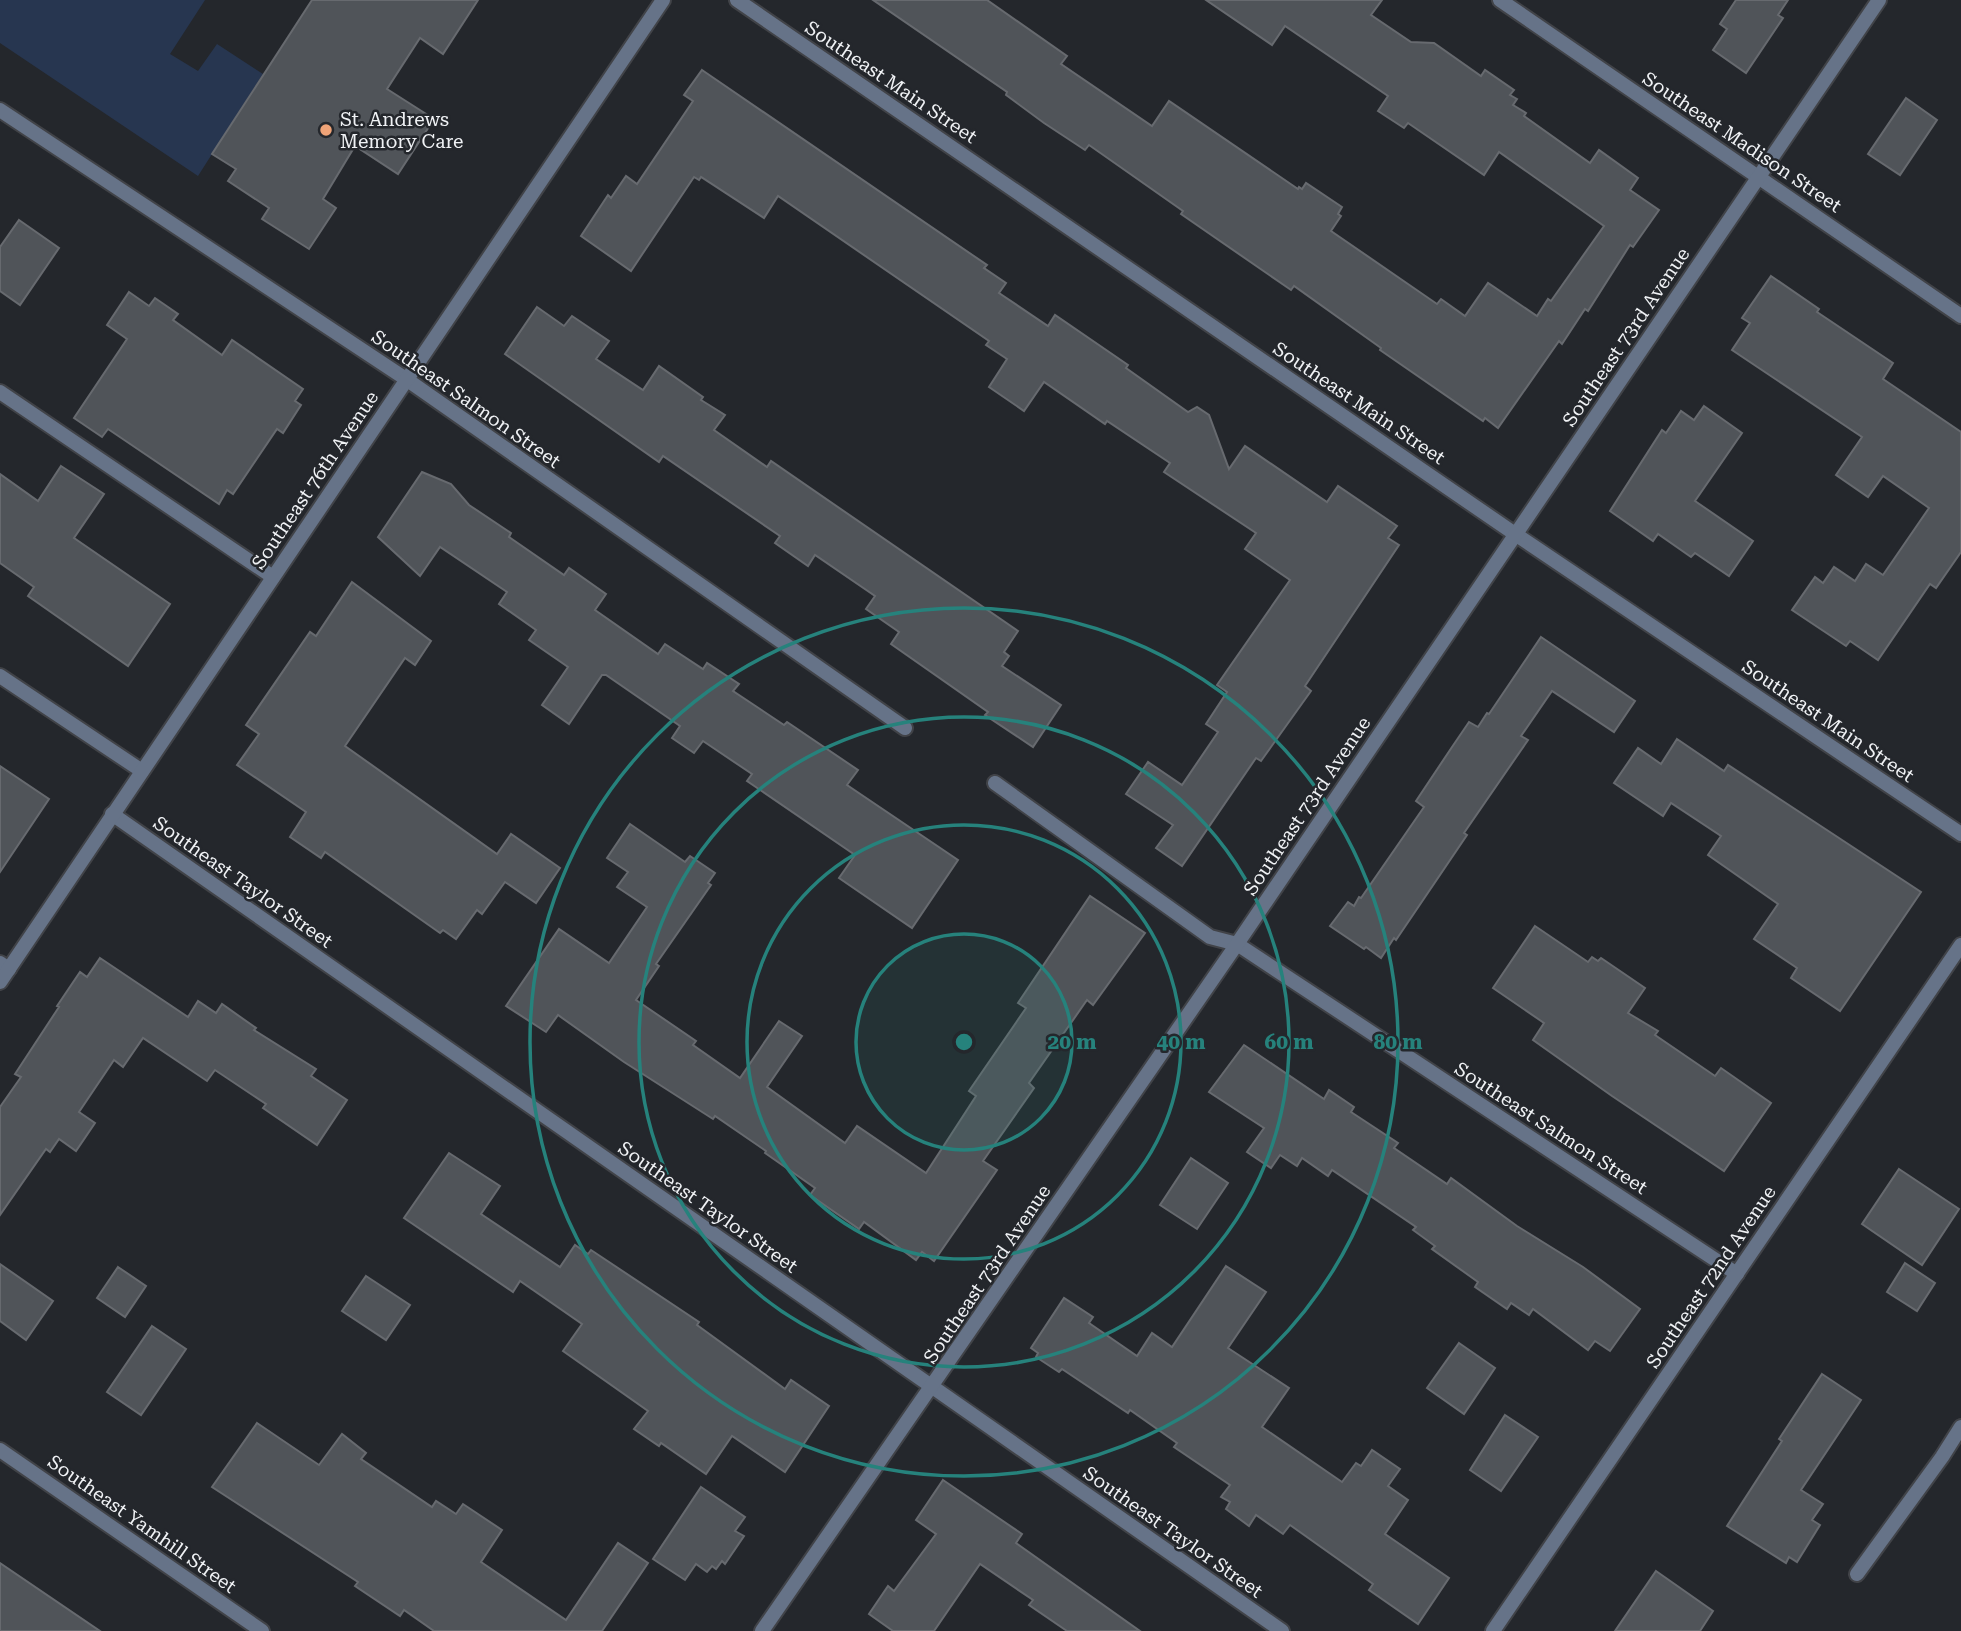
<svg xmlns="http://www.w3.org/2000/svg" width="1961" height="1631" font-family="'Roboto Serif',serif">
  <rect width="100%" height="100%" fill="#24272c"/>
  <polygon fill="#273650" points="0,0 205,0 170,54 198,71 217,44 263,74 198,176 0,43"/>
  <g fill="#505459" stroke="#676a6f" stroke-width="2">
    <polygon points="312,0 478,0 443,54 420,38 387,89 434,119 398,174 355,146 323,199 336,208 309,249 262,219 269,208 228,181 236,169 212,154"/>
    <polygon points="873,0 987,0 1067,56 1061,64 1152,126 1169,101 1298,189 1299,187 1302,189 1306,183 1342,207 1338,214 1341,216 1331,231 1437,304 1441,299 1465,316 1488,283 1537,316 1548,299 1551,301 1604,226 1499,152 1484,175 1408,123 1404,128 1378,111 1388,96 1285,26 1272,45 1206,0 1382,0 1371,15 1411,42 1434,43 1481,76 1485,70 1514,90 1510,95 1517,99 1513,105 1526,113 1524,116 1590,163 1599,150 1638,178 1630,190 1659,210 1633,247 1630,245 1588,311 1585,309 1562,344 1559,341 1498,428 1485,418 1483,421 1380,350 1381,348 1294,286 1291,290 1181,214 1183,211 1089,145 1085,150 1044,123 1006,95 1007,92"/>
    <polygon points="1736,0 1788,0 1778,15 1783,18 1746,73 1713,50 1727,29 1720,24"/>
    <polygon points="702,70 987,265 984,268 1006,283 999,293 1048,326 1055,315 1128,365 1126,368 1188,412 1197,407 1209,415 1229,469 1245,446 1327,502 1338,486 1397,526 1388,538 1399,545 1305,686 1311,691 1261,761 1256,758 1182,866 1156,848 1173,825 1126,794 1148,762 1182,785 1218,732 1206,724 1227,692 1217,685 1290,580 1245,549 1256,533 1164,472 1170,463 1107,421 1105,424 1044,382 1024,411 989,387 1007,359 986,345 989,341 778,196 764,218 701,177 699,180 694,177 631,271 581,236 608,195 611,198 626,176 637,184 693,101 684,95"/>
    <polygon points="1906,98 1937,120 1900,175 1868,154"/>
    <polygon points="19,220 59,248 20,305 0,291 0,247"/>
    <polygon points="1771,276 1819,309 1817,312 1893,363 1883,379 1961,432 1961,552 1936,588 1930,584 1878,660 1850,641 1846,646 1792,610 1815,577 1823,583 1834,567 1855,581 1866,564 1883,575 1929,508 1883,476 1868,497 1836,475 1862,437 1732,350 1750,323 1742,318"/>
    <polygon points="129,292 149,306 155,298 178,314 173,320 222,355 232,340 303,389 295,401 301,405 283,433 277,429 233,494 227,490 219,504 108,429 102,437 74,418 127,339 107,325"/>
    <polygon points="537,307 564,326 572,316 609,341 596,359 643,390 659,366 703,397 701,400 725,415 714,430 767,467 771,461 1018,631 1004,652 1009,656 1002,666 1061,705 1033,747 985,715 988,712 891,644 899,632 866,609 875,596 815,555 808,566 775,543 780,536 663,456 659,462 505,354"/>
    <polygon points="1704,406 1742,433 1695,501 1753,541 1729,576 1695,553 1691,557 1658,534 1653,541 1610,511 1662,430 1666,433 1681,411 1694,420"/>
    <polygon points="61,466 104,494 74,538 170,604 128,666 28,596 34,587 0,563 0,474 38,501"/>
    <polygon points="422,472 451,484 469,505 511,533 509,537 564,575 569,568 606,594 595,610 658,654 665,644 703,669 707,663 739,684 733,691 784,725 787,722 858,770 847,785 958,860 912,928 839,878 855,855 747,781 752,774 703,741 694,753 672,738 680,726 606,675 602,675 569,724 542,705 568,667 529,640 536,630 499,604 507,592 440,547 420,576 378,537"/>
    <polygon points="352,582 431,641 415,665 405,658 345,746 497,854 511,834 560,868 536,903 505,882 482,914 477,910 456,939 443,930 440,933 325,852 321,858 290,837 306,812 237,765 259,734 246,725 310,632 316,636"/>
    <polygon points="1541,637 1635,701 1614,732 1552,691 1521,736 1528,740 1464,833 1467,835 1396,940 1394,938 1381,958 1366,947 1364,949 1330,926 1348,902 1354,906 1359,897 1361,898 1424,807 1416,801 1452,747 1469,722 1478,727 1487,713 1489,714"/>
    <polygon points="1677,739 1724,771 1728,765 1921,892 1840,1011 1791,978 1797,968 1754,939 1778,904 1708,855 1721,836 1671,803 1663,816 1614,783 1638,748 1661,764"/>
    <polygon points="0,766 49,799 0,872"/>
    <polygon points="630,824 685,862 690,856 715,873 708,883 711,885 656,964 659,966 636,1000 696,1041 693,1045 740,1078 779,1021 802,1036 767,1087 845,1143 857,1126 926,1173 976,1096 969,1091 1026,1008 1018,1003 1090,896 1145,933 1093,1005 1087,1000 1029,1083 1034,1088 983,1161 997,1170 934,1261 922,1252 916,1260 864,1222 859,1229 810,1195 815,1188 765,1153 766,1151 715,1116 713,1119 624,1062 558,1015 546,1032 506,1006 559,929 609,963 647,907 617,887 628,872 607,858"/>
    <polygon points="1535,926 1588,962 1592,957 1598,961 1601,958 1645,988 1628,1013 1658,1031 1655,1035 1715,1076 1721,1068 1771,1103 1724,1171 1612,1096 1533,1040 1544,1023 1493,988"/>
    <polygon points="100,958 188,1017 198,1001 216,1013 222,1004 256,1028 254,1030 316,1069 311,1076 347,1100 317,1145 263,1108 266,1104 215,1070 207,1081 143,1038 123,1067 114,1060 79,1112 95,1123 76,1151 59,1139 50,1152 46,1149 0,1215 0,1107 21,1077 15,1074 59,1007 57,1006 80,972 87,977"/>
    <polygon points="1244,1045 1324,1099 1329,1090 1354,1107 1351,1112 1398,1143 1394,1148 1447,1184 1451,1178 1517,1226 1583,1267 1640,1309 1610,1351 1595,1341 1588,1350 1533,1309 1529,1315 1511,1303 1507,1309 1475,1287 1478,1282 1432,1249 1435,1246 1413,1230 1416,1227 1332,1170 1328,1176 1302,1158 1297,1166 1280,1155 1271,1168 1247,1152 1264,1128 1209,1092"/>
    <polygon points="449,1153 500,1186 481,1214 560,1267 575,1245 588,1254 591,1250 699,1322 697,1325 785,1389 791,1380 829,1406 785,1472 732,1436 706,1474 661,1443 659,1446 634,1429 648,1411 563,1351 582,1324 520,1281 513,1292 404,1218"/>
    <polygon points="1191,1158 1228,1183 1197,1229 1160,1205"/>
    <polygon points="1899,1169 1959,1209 1922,1265 1862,1224"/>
    <polygon points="1905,1263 1935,1283 1917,1311 1887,1292"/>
    <polygon points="0,1264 53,1301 26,1340 0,1321"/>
    <polygon points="1226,1266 1266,1292 1228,1348 1289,1388 1262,1427 1342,1482 1356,1463 1361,1466 1372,1450 1400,1469 1388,1486 1408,1500 1385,1534 1449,1578 1418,1624 1369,1590 1373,1584 1290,1525 1283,1534 1256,1515 1249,1526 1226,1509 1230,1502 1221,1497 1230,1485 1174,1447 1177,1443 1130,1410 1128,1413 1062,1369 1059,1372 1036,1357 1038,1353 1031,1348 1064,1298 1093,1317 1089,1323 1137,1356 1152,1333 1172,1347"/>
    <polygon points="118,1267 146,1286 125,1317 97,1298"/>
    <polygon points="366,1276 410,1305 386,1340 342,1311"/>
    <polygon points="152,1326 186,1349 141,1415 107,1392"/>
    <polygon points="1459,1343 1495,1368 1464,1414 1427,1388"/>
    <polygon points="1822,1374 1861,1400 1801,1490 1823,1504 1812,1520 1820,1525 1797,1562 1789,1557 1786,1563 1727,1526 1782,1441 1779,1439"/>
    <polygon points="1505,1415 1538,1437 1501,1491 1470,1470"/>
    <polygon points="257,1423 319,1465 342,1434 366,1453 361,1459 432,1507 436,1501 456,1514 463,1504 502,1530 481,1562 566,1620 618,1543 648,1563 602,1631 434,1631 404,1610 400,1616 355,1586 358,1582 212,1487"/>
    <polygon points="943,1480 1022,1534 1016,1543 1140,1631 1067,1631 1029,1605 1033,1600 980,1564 934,1631 893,1631 869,1614 888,1586 894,1591 936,1534 916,1520"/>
    <polygon points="701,1487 745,1517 735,1531 744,1536 725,1564 722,1561 716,1569 712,1566 707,1572 696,1564 685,1580 653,1559"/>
    <polygon points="0,1563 100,1631 0,1631"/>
    <polygon points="1656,1571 1713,1611 1700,1631 1615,1631"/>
  </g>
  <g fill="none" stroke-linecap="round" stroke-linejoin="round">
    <g stroke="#414348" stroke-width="18">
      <g id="lane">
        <polyline points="0,392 273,577"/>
        <polyline points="995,783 1210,937 1237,944"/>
        <polyline points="0,963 9,969"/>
      </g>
    </g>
    <g stroke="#414348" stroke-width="18">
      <g id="street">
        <polyline points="737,0 1515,534 1961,834"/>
        <polyline points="1500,0 1961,316"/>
        <polyline points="0,110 406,379 905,728"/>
        <polyline points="0,676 142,771"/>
        <polyline points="112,814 1282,1631"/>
        <polyline points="1237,944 1737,1274"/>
        <polyline points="0,982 663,0"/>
        <polyline points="0,1450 262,1631"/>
        <polyline points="1857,1574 1942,1457 1961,1427"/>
        <polyline points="762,1631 1237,944 1879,0"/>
        <polyline points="1493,1631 1961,945"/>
      </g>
    </g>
    <use href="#lane" stroke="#667388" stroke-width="14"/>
    <use href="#street" stroke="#667388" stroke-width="14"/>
  </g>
  <circle cx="964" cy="1042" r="108" fill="#26827c" fill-opacity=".12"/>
  <g fill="none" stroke="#26827c" stroke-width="3.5">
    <circle cx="964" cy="1042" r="108"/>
    <circle cx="964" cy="1042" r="217"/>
    <circle cx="964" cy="1042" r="325"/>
    <circle cx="964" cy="1042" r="434"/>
  </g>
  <circle fill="#efa377" stroke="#24272c" stroke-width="2.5" cx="326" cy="130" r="7"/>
  <g text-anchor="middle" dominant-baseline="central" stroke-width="5" stroke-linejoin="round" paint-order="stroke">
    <g font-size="19" fill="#f0f2f5" stroke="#24272c">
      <text transform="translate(891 82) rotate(34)">Southeast Main Street</text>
      <text transform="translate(1742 142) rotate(34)">Southeast Madison Street</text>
      <text transform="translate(1626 337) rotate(-56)">Southeast 73rd Avenue</text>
      <text transform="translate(466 399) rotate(35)">Southeast Salmon Street</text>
      <text transform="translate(1359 403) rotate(34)">Southeast Main Street</text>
      <text transform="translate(315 480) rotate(-56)">Southeast 76th Avenue</text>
      <text transform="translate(1828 721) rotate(34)">Southeast Main Street</text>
      <text transform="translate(1307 806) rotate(-56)">Southeast 73rd Avenue</text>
      <text transform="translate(243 882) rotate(35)">Southeast Taylor Street</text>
      <text transform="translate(1551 1128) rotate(33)">Southeast Salmon Street</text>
      <text transform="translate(708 1207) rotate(35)">Southeast Taylor Street</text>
      <text transform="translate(987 1274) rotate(-56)">Southeast 73rd Avenue</text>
      <text transform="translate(1711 1277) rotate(-56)">Southeast 72nd Avenue</text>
      <text transform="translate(142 1524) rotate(35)">Southeast Yamhill Street</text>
      <text transform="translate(1173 1532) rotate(35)">Southeast Taylor Street</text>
    </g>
    <g font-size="19" fill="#f0f2f5" stroke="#24272c" text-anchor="start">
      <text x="340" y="119">St. Andrews<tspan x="340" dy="22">Memory Care</tspan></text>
    </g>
  </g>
  <circle cx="964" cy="1042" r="10" fill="#26827c" stroke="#24272c" stroke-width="3.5"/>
  <g font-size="21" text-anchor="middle" font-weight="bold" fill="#26827c" stroke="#24272c" stroke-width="5" stroke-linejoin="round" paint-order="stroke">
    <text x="1072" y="1049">20 m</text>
    <text x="1181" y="1049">40 m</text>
    <text x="1289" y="1049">60 m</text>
    <text x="1398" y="1049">80 m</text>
  </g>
</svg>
